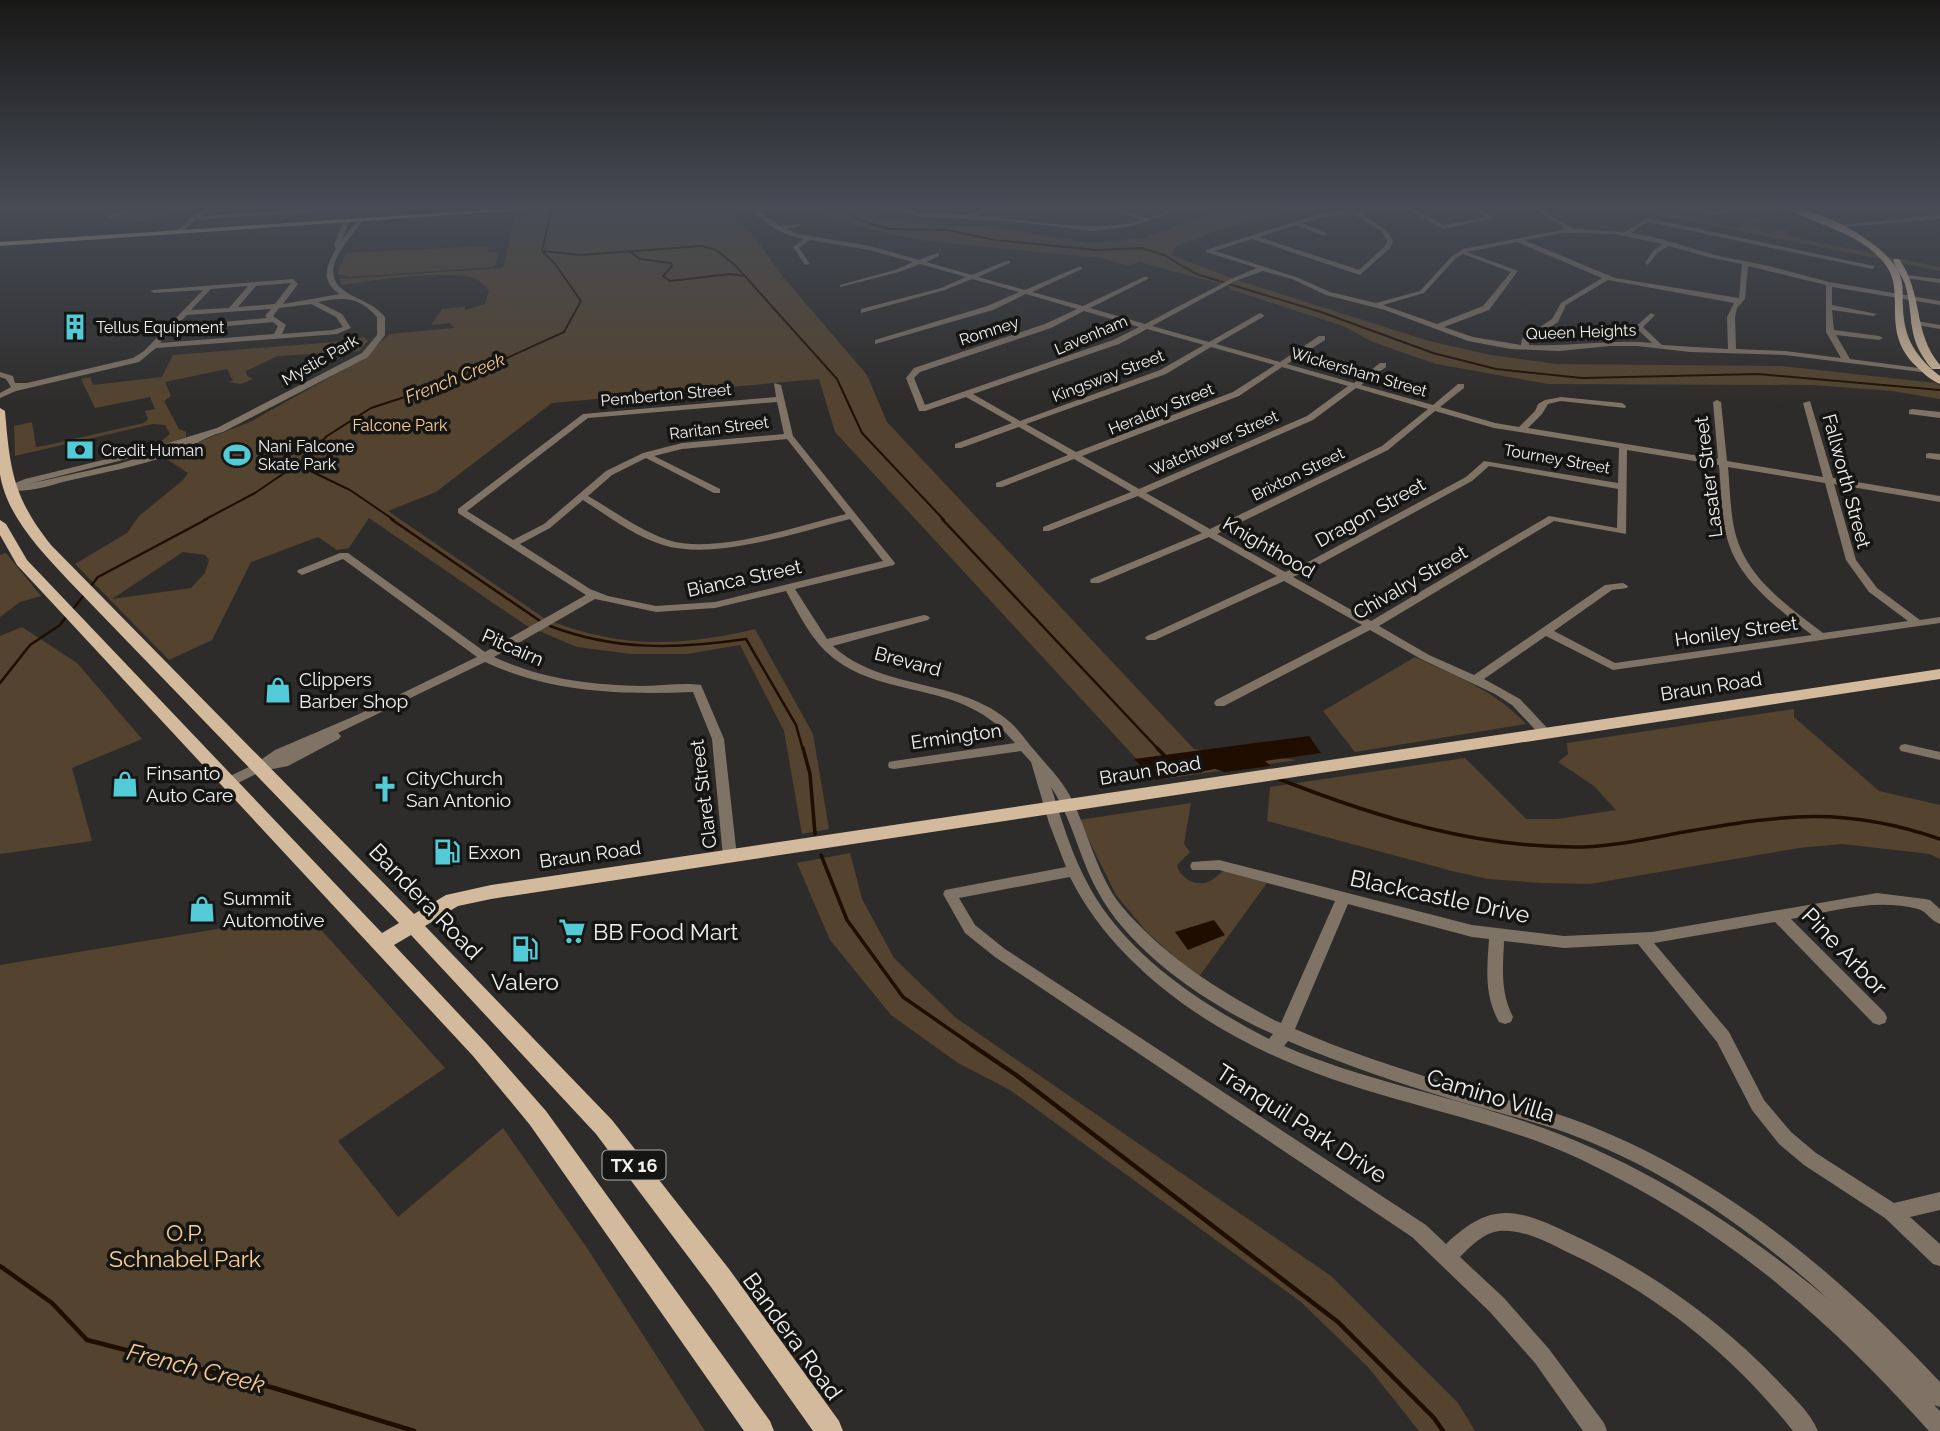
<svg xmlns="http://www.w3.org/2000/svg" width="1940" height="1431" font-family="Raleway,sans-serif">
  <rect width="100%" height="100%" fill="#2e2c2a"/>
  <g fill="#54432e" fill-rule="evenodd">
    <polygon points="148,206 183,206 146,222 112,219"/>
    <path d="M606,206H720L754,236L784,278L867,375L887,422L1194,749L1297,760L1156,780L835,432L819,379L552,403L436,492L388,511L544,618C617,649 680,647 755,629L813,734L829,829L802,834L784,731L740,645L687,654H631L577,647L527,626L369,518L349,548L337,550L318,537L251,562L212,640L169,660L75,564L127,533L139,516L183,480L188,473L162,456L250,422L359,361L390,334L454,328L450,323L431,325L442,309L465,307V310L485,304L489,290C483,284 479,279 471,277C443,271 371,280 342,285L339,279L503,268L516,212ZM183,552L205,555L209,560L205,573L191,588L112,599Z"/>
    <polygon points="819,206 853,206 881,219 922,224 994,227 1091,243 1144,238 1234,206 1305,206 1214,232 1175,247 1171,255 1240,281 1429,341 1491,355 1556,364 1781,366 1936,383 1940,386 1940,399 1892,391 1812,385 1548,384 1436,364 1373,342 1343,326 1232,290 1228,286 1139,262 1128,266 1100,258 926,241 864,228 829,217"/>
    <polygon points="1614,206 1632,206 1737,228 1757,218 1762,220 1751,224 1761,227 1759,231 1769,233 1782,229 1789,232 1787,236 1940,267 1940,271"/>
    <polygon points="488,246 488,252 499,253 495,265 491,267 350,277 337,274 346,253"/>
    <polygon points="364,337 368,341 359,351 278,356 246,371 247,376 253,379 241,384 228,382 233,381 227,369 165,382 171,396 164,401 179,429 186,432 186,437 161,445 159,443 170,434 165,425 153,424 15,456 14,426 32,422 36,447 43,446 144,423 148,419 145,411 155,409 150,397 95,408 81,379 90,377 93,385 162,377 173,355 346,341"/>
    <polygon points="6,553 41,596 20,602 0,617 0,555"/>
    <polygon points="22,627 77,663 142,739 72,768 92,841 0,854 0,636"/>
    <path d="M1415,657C1456,676 1496,691 1526,724L1355,752L1323,711Z"/>
    <polygon points="1794,709 1794,717 1879,791 1940,805 1940,859 1930,854 1842,844 1799,848 1590,884 1542,883 1488,879 1452,871 1267,821 1270,787 1465,758 1526,819 1557,819 1616,810 1594,786 1558,762 1568,754 1567,743"/>
    <path d="M1191,803L1184,844L1190,852L1177,865C1180,878 1196,888 1210,881C1215,879 1218,874 1224,871L1267,883L1198,978L1147,932L1116,895L1079,820Z"/>
    <polygon points="850,853 862,899 894,958 956,1018 1331,1276 1458,1403 1475,1431 1419,1431 1368,1367 1301,1302 1010,1090 958,1063 891,1015 830,940 797,863"/>
    <polygon points="307,914 445,1068 338,1141 398,1217 503,1128 587,1248 705,1431 0,1431 0,965"/>
  </g>
  <g fill="#1f0e00">
    <polygon points="1309,736 1321,753 1265,761 1271,766 1225,772 1215,769 1156,780 1134,759"/>
    <polygon points="1214,920 1225,935 1188,950 1175,932"/>
  </g>
  <g fill="none" stroke-linecap="round" stroke-linejoin="round">
    <g stroke="#1f0e00" stroke-width="2">
      <polyline points="835,206 862,221 889,229 947,230 995,240 1096,250 1142,248 1164,255 1196,274 1321,312 1433,353 1496,369 1582,378 1758,374 1940,390"/>
      <polyline points="542,251 580,255 702,246 716,250 735,265 837,379 862,433 944,520"/>
      <polyline points="630,252 640,259 671,263 672,266 663,276 670,281 731,274 744,276"/>
      <polyline points="296,464 350,490 394,520"/>
      <polyline points="204,520 255,493 302,461 327,436 371,408 463,378 564,332 581,301 555,264 542,251 552,206"/>
    </g>
    <g stroke="#1f0e00" stroke-width="2.5">
      <polyline points="391,519 540,621"/>
      <polyline points="942,519 1159,750"/>
      <polyline points="90,587 98,577 207,519"/>
      <polyline points="73,609 84,595"/>
      <path d="M550,626C615,651 678,649 746,639L796,725L803,750"/>
      <polyline points="0,683 30,645 60,625 66,617"/>
    </g>
    <g stroke="#1f0e00" stroke-width="3.5">
      <polyline points="803,748 810,774 815,834"/>
      <polyline points="1157,748 1164,755"/>
      <path d="M1279,779C1376,817 1478,849 1584,847C1615,846 1647,839 1678,833C1780,816 1839,804 1940,839"/>
      <polyline points="821,855 847,920 903,997 975,1047"/>
    </g>
    <g stroke="#1f0e00" stroke-width="4.5">
      <polyline points="972,1045 1016,1075 1338,1322 1434,1418 1443,1431"/>
      <polyline points="0,1266 52,1303 87,1340 274,1388 414,1431"/>
    </g>
    <g fill="#7f7365" fill-rule="evenodd">
      <polygon points="137,206 146,206 111,218 106,217"/>
      <polygon points="209,206 216,206 201,216 365,206 399,206 196,220 182,232 178,232 178,230 191,217"/>
      <path d="M746,206H777L757,210L780,226L800,224V226L786,229L799,234L870,246L919,260L937,253L939,254V256L926,262L972,275L1006,261H1010V263L978,277L1025,290L1078,267H1082V269L1032,292L1083,306L1144,277H1148V279L1090,308L1145,324L1231,279L1257,268L1206,252V250L1322,213L1353,209L1418,206L1413,208L1444,225L1486,217L1468,206H1475L1495,218L1443,229L1406,209L1360,213L1385,229L1393,241L1390,248L1360,275L1252,239L1215,251L1296,277L1330,292L1376,303L1420,291L1451,257L1463,249L1566,229L1530,206H1537L1574,229L1625,232L1647,218L1874,266V268L1872,269L1648,222L1631,233L1657,238L1715,255L1769,266L1829,282L1940,301V305L1832,287V305L1877,314L1873,316L1832,310L1834,330L1879,336L1883,338L1879,340L1836,335L1850,359L1926,369H1929V373L1785,355L1690,352L1637,346H1610L1559,351L1511,349L1468,341L1385,310L1326,295L1292,279L1263,271L1235,281L1152,326L1209,342L1260,313L1264,315L1263,317L1216,344L1280,362L1319,336H1325V340L1287,364L1354,383L1380,363H1386V367L1361,385L1433,405L1458,384H1464V388L1440,407L1495,423L1519,427L1535,411L1538,404L1545,400L1561,397L1622,403L1626,406L1625,408L1561,401L1548,404L1542,414L1528,428L1718,459L1713,402L1717,400L1721,402L1727,461L1823,477L1803,403L1810,401L1833,478L1940,496V502L1834,484L1856,560L1877,588L1920,620L1940,617V623L1613,670L1546,636L1484,679L1520,699L1550,731L1552,734L1550,737H1542L1512,705L1495,694L1421,659L1370,630L1224,706H1216L1214,703L1216,700L1362,625L1284,581L1155,640H1147L1145,638L1147,636L1277,576L1209,537L1099,583H1091L1090,581L1091,579L1202,533L1138,496L1049,531H1043V527L1131,492L1074,459L1002,487H996V483L1068,455L1019,427L961,448H955V444L1012,423L966,397L925,411H919L906,378L914,368L1045,324L1077,309L1026,294L993,310L875,344V340L987,306L1019,292L972,279L945,290L861,313V309L941,288L966,277L920,264L899,272L840,287V285L895,270L913,262L869,250L810,240L799,248L810,264L805,265L793,247L804,239C781,235 762,222 746,206ZM1353,214L1381,231L1387,241L1385,246L1359,270L1259,237L1296,225L1324,236L1326,233L1302,223L1323,217ZM1564,233L1614,234L1663,244L1653,251L1645,263L1648,265L1657,253L1669,246L1712,258L1742,264L1739,298L1615,278L1524,240ZM1517,242L1602,278L1561,303L1552,319L1522,339L1521,345L1473,337L1444,327L1489,310L1518,271L1467,252ZM1463,254L1511,272L1483,306L1437,324L1383,305L1424,293L1455,259ZM1748,266L1826,285V332L1841,358L1785,351L1736,349L1735,317L1737,308L1745,299ZM1608,280L1734,303L1727,317L1728,349L1662,345L1643,327L1655,315L1651,313L1635,327L1652,343C1611,339 1570,347 1529,345V342L1558,322L1566,305ZM1084,311L1139,327L1113,340L925,405L914,378L920,372L1051,328ZM1147,329L1204,345L1160,370L1020,421L973,394L1119,344ZM1211,347L1275,365L1233,392L1076,452L1026,424L1166,374ZM1282,367L1348,386L1307,416L1139,489L1082,456L1239,396ZM1356,388L1428,409L1382,446L1210,529L1146,493L1313,420ZM1435,411L1494,428L1619,448L1618,483L1484,461L1466,477L1310,561L1285,572L1217,534L1388,450ZM1627,450L1719,465C1721,486 1721,508 1725,529C1733,577 1776,607 1812,635L1615,663L1554,631L1612,590L1627,588L1628,586L1623,583L1605,585L1474,675L1429,655L1379,626L1554,521L1626,534ZM1489,466L1618,489L1617,528L1549,516L1371,621L1293,577L1318,565L1472,481ZM1728,467L1825,483L1846,560L1869,592L1908,621L1823,633C1788,606 1746,578 1735,532C1730,511 1730,488 1728,467Z"/>
      <path d="M883,206H893L921,213L968,215L987,207L1042,206L988,211L975,216C1024,218 1094,235 1140,220L1105,206C1120,206 1131,216 1145,217C1157,219 1175,206 1190,206L1133,226L1093,231L1008,221L921,217Z"/>
      <polygon points="1553,206 1566,206 1581,210 1578,212"/>
      <path d="M1672,206C1687,206 1703,212 1717,211C1729,210 1739,206 1751,206L1715,215Z"/>
      <polygon points="1792,206 1813,206 1790,210 1787,208"/>
      <polygon points="1940,215 1940,219 1834,228 1831,226"/>
      <path d="M347,218L350,220L342,240L358,219L363,220C346,245 311,275 353,296C365,302 376,306 385,317V335L368,357L223,432C205,437 191,447 173,454C139,466 103,473 67,481C48,486 28,493 8,490V486L25,479L148,449L217,428L362,353L377,335V317C358,296 344,297 318,302L342,314L351,328L337,334L156,348L139,362L16,391L0,398V393L11,387L6,379L0,377V372L13,376L15,383H27L133,358L144,351L203,290L154,293L151,291L152,290L293,279L298,284L283,304L340,294C320,282 326,265 336,249L334,245L344,220ZM291,283L275,304L238,307L256,286ZM248,286L229,308L191,310L211,289ZM311,304L336,317L343,327L333,330L282,334L286,325L273,316L279,308ZM271,309L265,316L267,318L176,326L187,315ZM273,322L278,326L274,334L160,343L172,331ZM178,446L118,464L28,484Z"/>
      <polygon points="1907,275 1940,279 1940,283 1905,278 1905,276"/>
      <polygon points="1911,320 1940,325 1940,329 1911,324"/>
      <path d="M774,383L781,385L793,436L895,563L894,565L795,589L827,639L924,615L928,616L930,618L928,620L833,646C883,692 960,677 1011,723C1020,731 1027,742 1035,751C1049,768 1064,782 1073,802C1088,833 1096,869 1116,899C1124,910 1134,920 1144,930C1184,969 1226,994 1274,1020L1281,1023L1335,901L1219,870H1192L1190,866L1192,862L1219,860L1472,925L1564,936L1652,932L1877,893L1925,899L1930,900L1940,909V924C1931,921 1926,911 1918,909C1876,898 1833,911 1791,919L1885,1013L1887,1018L1885,1023L1879,1025L1873,1023L1775,922L1654,943L1729,1032L1764,1100L1791,1132L1816,1153L1894,1203L1940,1192V1210L1910,1217L1940,1244V1266L1933,1264L1885,1218L1804,1165L1779,1144L1752,1110L1717,1042L1638,944L1564,948L1504,941C1503,968 1500,992 1513,1017L1511,1022L1505,1024L1499,1022C1484,995 1487,969 1489,939L1472,937L1348,904L1295,1029C1345,1051 1397,1068 1450,1084C1490,1096 1532,1105 1572,1119C1717,1172 1836,1271 1940,1382V1407L1934,1405L1940,1411V1431H1929C1825,1315 1724,1228 1582,1160C1523,1132 1459,1117 1396,1099C1311,1075 1229,1043 1160,986C1123,955 1091,920 1070,877L959,898L975,925L1005,949L1426,1225L1446,1244C1463,1228 1482,1213 1506,1213C1528,1213 1551,1225 1571,1234C1649,1270 1719,1319 1778,1381C1792,1396 1810,1412 1818,1431H1793C1732,1354 1654,1292 1565,1251C1545,1241 1522,1229 1499,1231C1483,1233 1471,1246 1460,1257L1504,1298L1549,1349L1604,1423L1607,1431H1583L1535,1363L1490,1312L1412,1237L995,957L965,933L943,894L945,890L1066,867L1049,823L1031,762L1021,751L894,769L889,768L888,765L889,762L894,761L1015,743C962,678 889,702 832,657C811,640 799,614 786,591L715,608L656,612L595,599L494,657C541,679 590,685 642,686C661,686 682,682 701,685L724,739L737,857L735,861H725L723,857L712,739L693,692C622,695 551,693 485,662L338,733L341,736L339,739L288,766L262,771L234,785H224L222,782L224,779L255,764L275,750L357,715L477,657L343,559L302,575L297,572L298,570L340,553H348L485,652L586,595L458,513V509L583,414L776,397ZM777,402L784,434L682,443L643,453L606,471L544,524L513,540L467,511L588,418ZM787,439L846,514C798,526 715,555 668,540C639,530 614,511 588,496L612,475L646,458L714,493H720V489L654,456L682,449ZM583,500C608,516 634,536 663,545C716,561 798,532 850,519L883,561L715,602L656,606L608,596L590,589L520,544L550,528ZM1051,787C1072,818 1079,857 1097,890C1129,952 1211,1007 1273,1034L1269,1039C1201,1004 1128,956 1090,888C1072,856 1062,821 1051,787ZM1288,1041C1342,1064 1398,1083 1454,1100C1491,1111 1530,1120 1567,1133C1663,1168 1751,1229 1827,1298C1736,1223 1638,1160 1526,1122C1446,1095 1362,1080 1284,1046Z"/>
      <polygon points="1912,409 1940,412 1940,418 1909,414 1909,410"/>
      <polygon points="1929,453 1940,454 1940,460 1926,458 1926,454"/>
      <polygon points="1905,744 1940,752 1940,760 1901,751 1899,748 1901,745"/>
    </g>
    <g fill="#d3ba9c" fill-rule="evenodd">
      <polygon points="542,206 581,206 0,246 0,242"/>
      <path d="M1782,206C1816,206 1888,243 1900,275C1904,286 1902,297 1903,308C1904,339 1916,357 1940,376V384C1930,380 1922,372 1915,365C1880,330 1907,293 1885,264C1858,230 1815,226 1782,206Z"/>
      <path d="M1893,259H1899C1924,294 1912,332 1940,365V369H1932C1905,337 1915,319 1905,284C1902,275 1894,267 1893,259Z"/>
      <path d="M0,408L5,411C10,470 13,497 51,545L414,914L446,895L491,885L1940,669V679L491,899L458,906L425,926L612,1120L729,1269L839,1421L843,1431H813L711,1287L596,1134L411,935L394,945L487,1044L546,1111L770,1421L774,1431H744L530,1125L473,1056L17,565L0,535V520L6,524L27,560L382,933L399,923L68,580C41,551 6,515 0,474C0,453 0,429 0,408Z"/>
    </g>
  </g>
  <linearGradient id="sky" x2="0" y2="1"><stop stop-color="#191817"/><stop offset="0.51" stop-color="#464b55"/><stop offset="1" stop-color="#464b55" stop-opacity="0"/></linearGradient>
  <rect width="1940" height="406" fill="url(#sky)"/>
  <defs>
    <g id="building-bare" transform="scale(2.1)"><path d="M-4-6H4V6H1V3H-1V6H-4ZM-2.5-4.3h1.7v1.8h-1.7ZM.8-4.3h1.7v1.8H.8ZM-2.5-1h1.7V.8h-1.7ZM.8-1h1.7V.8H.8Z" fill="#52cbd7" stroke="#151514" stroke-width="2.5" paint-order="stroke"/></g>
    <g id="bank-bare" transform="scale(2.1)"><path d="M-6-4H6V4H-6ZM0-2.3a2.3 2.3 0 1 0 0 4.6a2.3 2.3 0 1 0 0-4.6Z" fill="#52cbd7" stroke="#151514" stroke-width="2.5" paint-order="stroke"/></g>
    <g id="stadium-bare" transform="scale(2.1)"><path d="M0-5a6.5 5 0 1 0 0 10a6.5 5 0 1 0 0-10ZM-3.5-1.8h7v3.6h-7Z" fill="#52cbd7" stroke="#151514" stroke-width="2.5" paint-order="stroke"/></g>
    <g id="shop-bare" transform="scale(2.1)"><path d="M-5-2.5h2.3a2.7 3.5 0 0 1 5.4 0H5L5.5 6h-11ZM-1.5-2.5h3a1.5 2.3 0 0 0-3 0Z" fill="#52cbd7" stroke="#151514" stroke-width="2.5" paint-order="stroke"/></g>
    <g id="church-bare" transform="scale(2.1)"><path d="M-1.2-6h2.4v3.5h3.3v2.4h-3.3V6h-2.4V-.1h-3.3v-2.4h3.3Z" fill="#52cbd7" stroke="#151514" stroke-width="2.5" paint-order="stroke"/></g>
    <g id="fuel-bare" transform="scale(2.1)"><path d="M-5.5-6h7V0h2V4h1.3V-2.5L3-4.5l.8-.8L6-3V5H2.5V1h-1V6h-7ZM-4.2-4.7v3.2H.2V-4.7Z" fill="#52cbd7" stroke="#151514" stroke-width="2.5" paint-order="stroke"/></g>
    <g id="supermarket-bare" transform="scale(2.1)"><path d="M-6-5.5h2.5l.6 2H6L4.5 2H-2.5L-4.4-4H-6ZM-1.5 3.2a1.3 1.3 0 1 0 .1 0ZM3 3.2a1.3 1.3 0 1 0 .1 0Z" fill="#52cbd7" stroke="#151514" stroke-width="2.5" paint-order="stroke"/></g>
  </defs>
  <g fill-rule="evenodd">
    <use href="#building-bare" x="75" y="327"/>
    <use href="#bank-bare" x="80" y="450"/>
    <use href="#stadium-bare" x="237" y="455"/>
    <use href="#shop-bare" x="278" y="690"/>
    <use href="#shop-bare" x="125" y="784"/>
    <use href="#church-bare" x="385" y="789"/>
    <use href="#fuel-bare" x="447" y="852"/>
    <use href="#shop-bare" x="202" y="909"/>
    <use href="#supermarket-bare" x="572" y="931"/>
    <use href="#fuel-bare" x="525" y="949"/>
  </g>
  <g text-anchor="middle" dominant-baseline="central" stroke-width="7" stroke-linejoin="round" paint-order="stroke">
    <g font-size="16" fill="#f2f1f0" stroke="#151514" text-anchor="start">
      <text x="96" y="327">Tellus Equipment</text>
      <text x="258" y="446">Nani Falcone<tspan x="258" dy="18">Skate Park</tspan></text>
      <text x="101" y="450">Credit Human</text>
    </g>
    <g font-size="16" fill="#f2f1f0" stroke="#151514">
      <text transform="translate(989 331) rotate(-18)">Romney</text>
      <text transform="translate(1581 332) rotate(-2)">Queen Heights</text>
      <text transform="translate(1091 335) rotate(-23)">Lavenham</text>
      <text transform="translate(320 360) rotate(-30)">Mystic Park</text>
      <text transform="translate(1359 372) rotate(16)">Wickersham Street</text>
      <text transform="translate(1108 376) rotate(-21)">Kingsway Street</text>
      <text transform="translate(666 395) rotate(-5)">Pemberton Street</text>
      <text transform="translate(1161 409) rotate(-22)">Heraldry Street</text>
      <text transform="translate(719 428) rotate(-7)">Raritan Street</text>
      <text transform="translate(1214 443) rotate(-24)">Watchtower Street</text>
      <text transform="translate(1557 459) rotate(10)">Tourney Street</text>
      <text transform="translate(1298 474) rotate(-26)">Brixton Street</text>
    </g>
    <g font-size="16" fill="#fccf96" stroke="#151514">
      <text x="400" y="425">Falcone Park</text>
    </g>
    <g font-size="18" font-style="italic" fill="#f7ca92" stroke="#151514">
      <text transform="translate(455 378) rotate(-22)">French Creek</text>
    </g>
    <rect fill="#151514" stroke="#b0afae" stroke-width="2" x="602.5" y="1150.5" width="63" height="29" rx="5"/>
    <g font-size="18" font-weight="bold" fill="#f2f1f0">
      <text x="634" y="1165">TX 16</text>
    </g>
    <g font-size="19" fill="#f2f1f0" stroke="#151514">
      <text transform="translate(1708 477) rotate(-97)">Lasater Street</text>
      <text transform="translate(1847 481) rotate(75)">Fallworth Street</text>
      <text transform="translate(1370 512) rotate(-29)">Dragon Street</text>
      <text transform="translate(1269 547) rotate(30)">Knighthood</text>
      <text transform="translate(744 578) rotate(-12)">Bianca Street</text>
      <text transform="translate(1410 582) rotate(-30)">Chivalry Street</text>
      <text transform="translate(1736 631) rotate(-8)">Honiley Street</text>
      <text transform="translate(513 647) rotate(24)">Pitcairn</text>
      <text transform="translate(908 661) rotate(15)">Brevard</text>
      <text transform="translate(1711 686) rotate(-9)">Braun Road</text>
      <text transform="translate(956 736) rotate(-8)">Ermington</text>
      <text transform="translate(1150 770) rotate(-9)">Braun Road</text>
      <text transform="translate(703 794) rotate(-97)">Claret Street</text>
      <text transform="translate(590 854) rotate(-8)">Braun Road</text>
    </g>
    <g font-size="19" fill="#f2f1f0" stroke="#151514" text-anchor="start">
      <text x="299" y="679">Clippers<tspan x="299" dy="22">Barber Shop</tspan></text>
      <text x="146" y="773">Finsanto<tspan x="146" dy="22">Auto Care</tspan></text>
      <text x="406" y="778">CityChurch<tspan x="406" dy="22">San Antonio</tspan></text>
      <text x="468" y="852">Exxon</text>
      <text x="223" y="898">Summit<tspan x="223" dy="22">Automotive</tspan></text>
    </g>
    <g font-size="23" fill="#f2f1f0" stroke="#151514">
      <text transform="translate(1440 896) rotate(12)">Blackcastle Drive</text>
      <text transform="translate(426 901) rotate(46)">Bandera Road</text>
      <text transform="translate(1845 951) rotate(46)">Pine Arbor</text>
      <text transform="translate(1491 1095) rotate(17)">Camino Villa</text>
      <text transform="translate(1302 1123) rotate(33)">Tranquil Park Drive</text>
      <text transform="translate(793 1336) rotate(54)">Bandera Road</text>
    </g>
    <g font-size="23" fill="#f2f1f0" stroke="#151514" text-anchor="start">
      <text x="593" y="931">BB Food Mart</text>
      <text x="525" y="981" text-anchor="middle">Valero</text>
    </g>
    <g font-size="23" fill="#fccf96" stroke="#151514">
      <text x="185" y="1232">O.P.<tspan x="185" dy="26">Schnabel Park</tspan></text>
    </g>
    <g font-size="24" font-style="italic" fill="#f7ca92" stroke="#151514">
      <text transform="translate(196 1368) rotate(14)">French Creek</text>
    </g>
  </g>
</svg>
